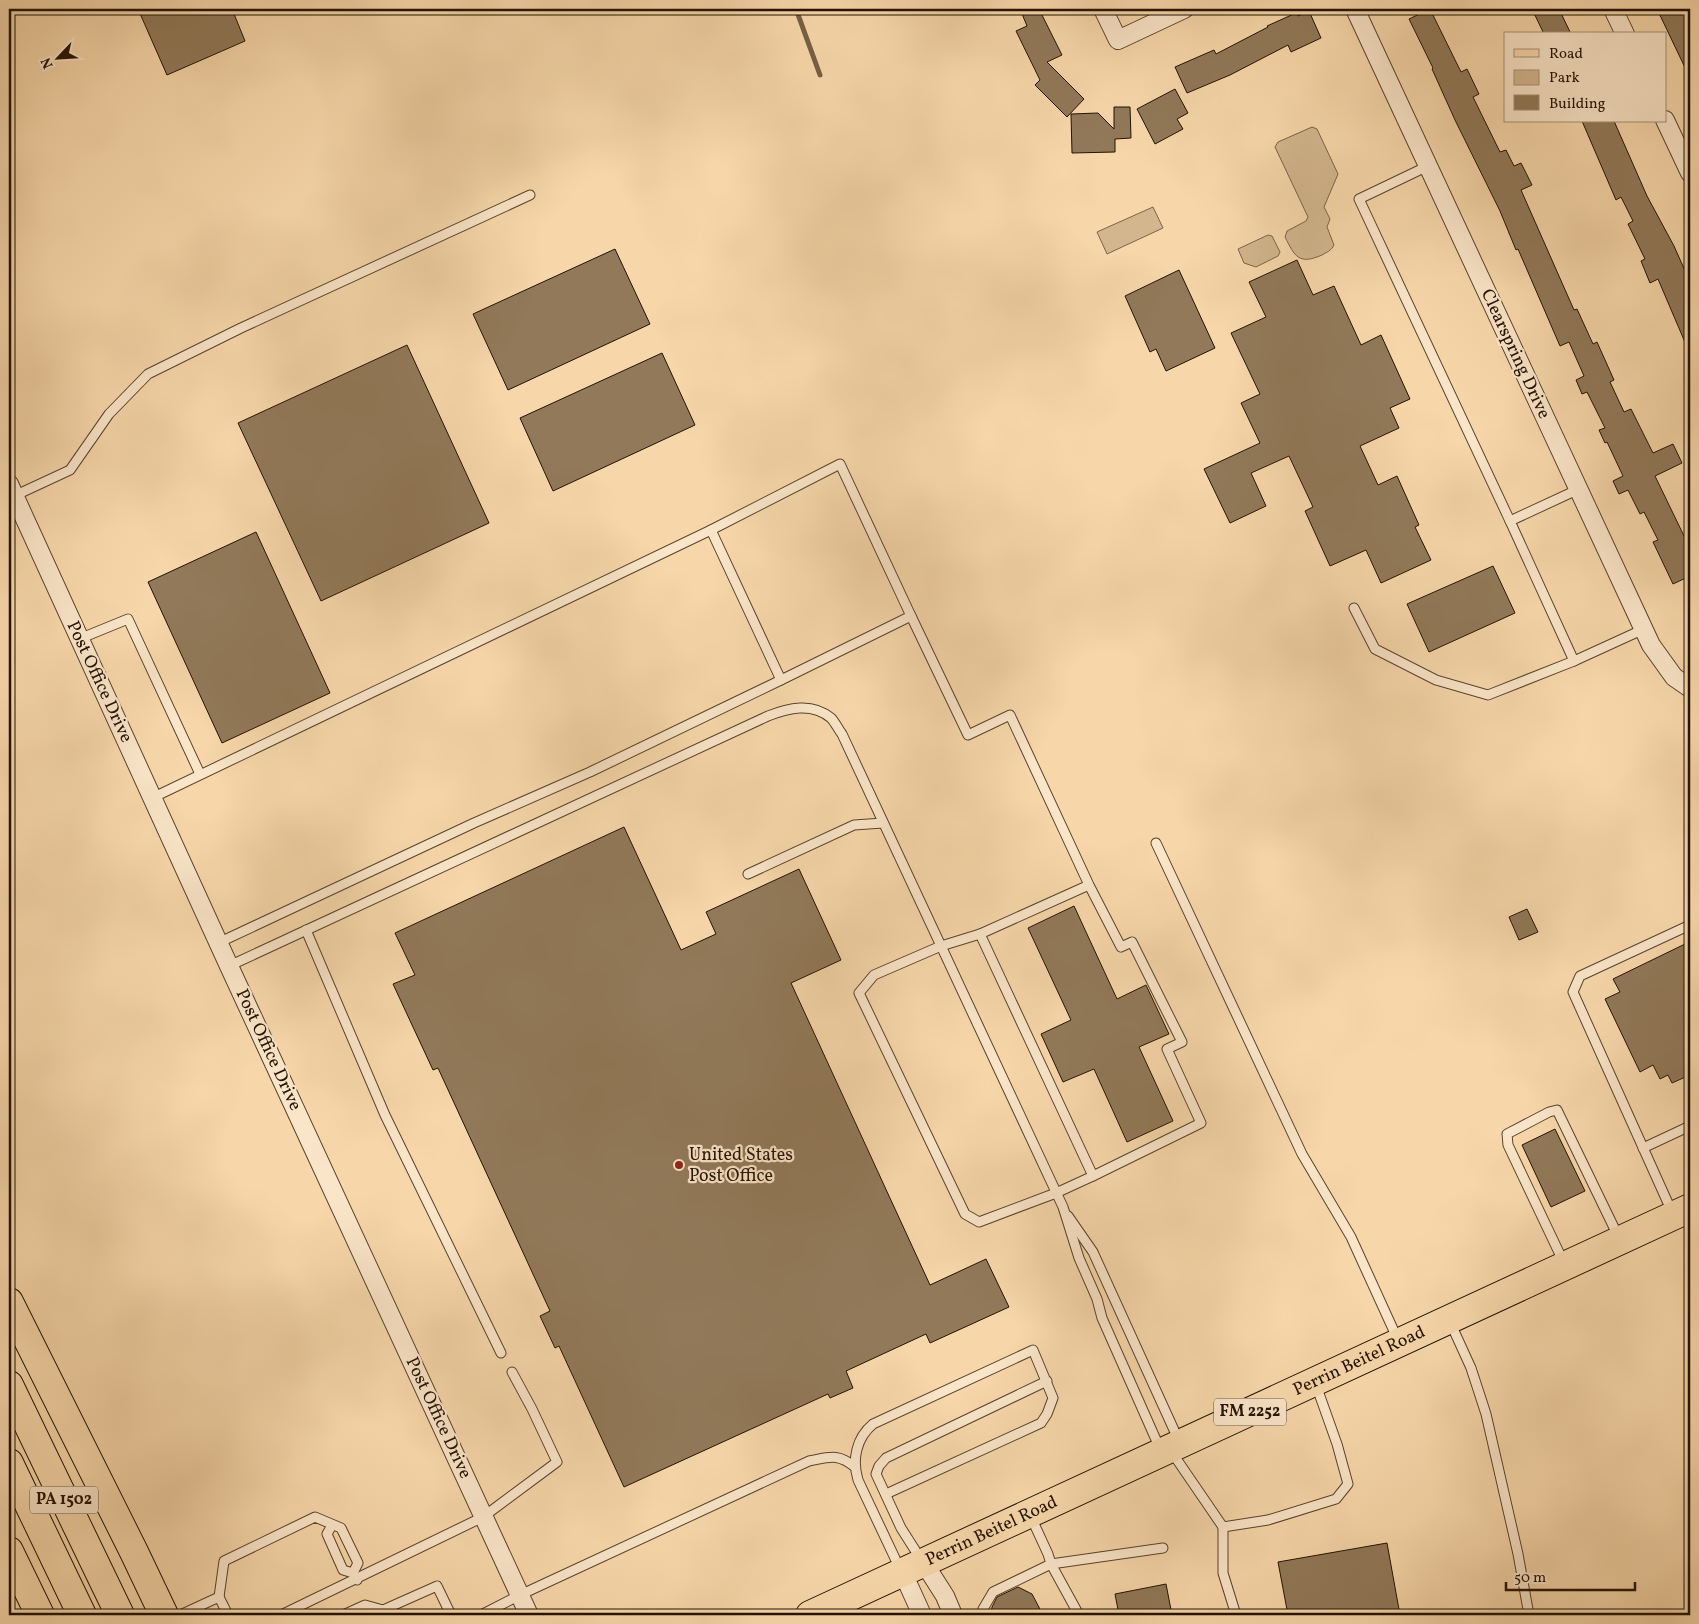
<svg xmlns="http://www.w3.org/2000/svg" width="1699" height="1624" font-family="Vollkorn,serif">
  <rect width="100%" height="100%" fill="#f7d7aa"/>
  <filter id="stains"><feTurbulence type="fractalNoise" baseFrequency=".004" numOctaves="4"/><feColorMatrix values="0 0 0 0 .2 0 0 0 0 .09 0 0 0 0 .02 0 0 0 .5 -.17"/></filter>
  <radialGradient id="worn" r=".72"><stop offset=".6" stop-color="#630" stop-opacity="0"/><stop offset="1" stop-color="#630" stop-opacity=".3"/></radialGradient>
  <g fill="#d3b68d" stroke="#7b6448">
    <path d="M1312,127L1317,129L1338,174L1324,207L1330,219L1327,227L1334,245C1331,251 1327,252 1322,255C1299,265 1295,257 1285,237L1287,231L1306,221L1308,217L1275,147L1278,142Z"/>
    <polygon points="1153,207 1163,228 1107,254 1097,232"/>
    <polygon points="1268,235 1272,236 1280,252 1278,256 1256,267 1244,263 1238,249"/>
  </g>
  <g fill="none" stroke-linecap="round" stroke-linejoin="round">
    <polyline stroke="#776045" stroke-width="5" points="796,9 820,75"/>
  </g>
  <g fill="#917959" stroke="#231302">
    <polygon points="138,9 232,9 245,41 167,75"/>
    <polygon points="1020,9 1039,9 1062,55 1047,62 1084,99 1067,117 1035,85 1040,80 1016,31 1027,26"/>
    <polygon points="1430,9 1461,72 1467,69 1479,94 1473,97 1500,152 1506,150 1514,166 1521,163 1532,185 1521,190 1574,310 1577,309 1593,344 1597,342 1614,380 1610,382 1624,412 1631,409 1653,453 1673,444 1682,463 1655,476 1685,538 1690,536 1690,576 1673,584 1653,542 1658,540 1644,512 1640,514 1628,490 1619,494 1613,481 1623,476 1607,442 1605,443 1599,430 1605,428 1587,392 1582,394 1576,380 1584,376 1569,342 1560,346 1518,249 1516,250 1500,211 1455,120 1432,69 1433,68 1409,19"/>
    <polygon points="1532,9 1559,9 1571,34 1544,34"/>
    <polygon points="1657,9 1685,9 1690,18 1690,78"/>
    <polygon points="1309,11 1321,38 1291,52 1288,45 1230,75 1187,93 1175,67 1214,50 1216,54 1268,27 1267,26 1296,13 1298,16"/>
    <polygon points="1175,89 1188,113 1177,119 1183,129 1155,144 1137,109"/>
    <polygon points="1114,107 1130,107 1131,138 1115,139 1115,152 1072,153 1071,114 1098,113 1114,129"/>
    <polygon points="1582,121 1614,121 1647,196 1674,246 1690,282 1690,354 1658,279 1650,283 1641,261 1645,259 1628,224 1633,221 1621,197 1616,200"/>
    <polygon points="615,249 650,324 508,390 473,314"/>
    <polygon points="1297,260 1313,295 1334,286 1361,345 1381,335 1410,399 1390,408 1399,428 1360,446 1378,485 1397,476 1419,525 1415,527 1431,560 1381,583 1366,550 1330,566 1305,511 1313,507 1289,456 1251,473 1266,506 1230,523 1204,469 1260,443 1241,403 1260,394 1231,333 1266,317 1249,282"/>
    <polygon points="1179,270 1215,348 1166,371 1156,349 1150,352 1125,296"/>
    <polygon points="407,345 489,523 321,601 238,423"/>
    <polygon points="662,353 695,425 553,491 520,418"/>
    <polygon points="256,532 330,693 222,743 148,582"/>
    <polygon points="1493,566 1515,613 1429,652 1407,604"/>
    <polygon points="624,827 681,950 716,934 706,912 799,869 841,960 791,983 930,1285 986,1259 1009,1307 930,1343 926,1334 846,1371 853,1388 830,1398 828,1394 624,1487 559,1346 555,1348 540,1316 550,1311 438,1068 433,1070 393,984 415,975 395,933"/>
    <polygon points="1074,906 1117,999 1146,985 1169,1034 1139,1047 1173,1121 1127,1142 1094,1069 1063,1082 1041,1034 1071,1020 1028,928"/>
    <polygon points="1527,909 1538,932 1519,940 1509,917"/>
    <polygon points="1685,944 1690,956 1690,1075 1672,1083 1668,1075 1660,1079 1653,1065 1640,1072 1605,999 1620,992 1613,979"/>
    <polygon points="1555,1129 1585,1191 1551,1207 1522,1145"/>
    <polygon points="1387,1543 1400,1615 1288,1615 1278,1562"/>
    <polygon points="1166,1584 1172,1615 1119,1615 1115,1594"/>
    <polygon points="1018,1587 1032,1594 1043,1615 991,1615 992,1607 997,1597"/>
  </g>
  <g fill="none" stroke-linecap="round" stroke-linejoin="round">
    <g stroke="#58442c" stroke-width="11">
      <g id="service">
        <polyline points="1428,166 1359,199 1510,521 1579,489"/>
        <polyline points="14,496 70,470 109,414 148,374 241,328 530,195"/>
        <polyline points="1510,521 1574,661 1644,629"/>
        <polyline points="711,530 840,464 911,616"/>
        <polyline points="1354,608 1375,649 1436,680 1488,695 1574,661"/>
        <polyline points="79,639 128,619 200,774"/>
        <polyline points="781,680 911,616 968,735 1010,715 1089,885 1121,947 1132,942 1182,1042 1167,1049 1201,1123 1093,1176 980,934 1089,885"/>
        <polyline points="152,798 711,530 781,680 590,772 474,823 218,943"/>
        <polyline points="1156,843 1302,1154 1351,1237 1398,1340"/>
        <polyline points="748,874 854,825 883,823"/>
        <polyline points="306,930 385,1115 501,1353"/>
        <polyline points="980,934 941,946 874,975 859,993 965,1214 979,1222 1056,1193 1093,1176"/>
        <path d="M229,966L768,716C788,708 812,702 831,718C835,722 838,729 842,734L1063,1207L1079,1258L1097,1299L1102,1318L1161,1451"/>
        <polyline points="1643,1148 1690,1126"/>
        <polyline points="1672,1212 1573,992 1580,976 1690,925"/>
        <polyline points="1068,1216 1093,1252 1179,1441"/>
        <polyline points="1564,1263 1508,1145 1507,1134 1549,1112 1557,1110 1619,1238"/>
        <polyline points="1450,1322 1471,1368 1486,1414 1518,1554 1529,1615"/>
        <polyline points="1171,1451 1223,1527"/>
        <path d="M886,1494L1041,1423L1047,1414L1053,1398L1033,1350L873,1424C856,1438 852,1460 858,1480L901,1571"/>
        <polyline points="332,1525 327,1534 343,1570 353,1573"/>
        <polyline points="922,1561 901,1528 876,1474 879,1466 886,1458 1047,1381"/>
        <polyline points="219,1597 224,1561 315,1517 341,1528 358,1563 353,1573 357,1580"/>
        <polyline points="180,1615 219,1597 228,1615"/>
        <polyline points="281,1615 483,1517 557,1462 532,1409 512,1372"/>
        <polyline points="343,1615 365,1605 383,1610"/>
        <polyline points="385,1615 383,1610 437,1586 451,1615"/>
        <path d="M481,1615L520,1595L809,1461C830,1457 838,1453 855,1467"/>
        <polyline points="985,1615 983,1609 993,1592 1051,1564 1048,1554 1030,1515"/>
        <polyline points="1079,1615 1051,1564 1163,1548"/>
        <polyline points="1236,1615 1223,1573 1223,1527 1268,1520 1336,1499 1348,1484 1337,1444 1316,1385"/>
      </g>
    </g>
    <g stroke="#58442c" stroke-width="20">
      <g id="minor">
        <polyline points="1103,9 1118,40 1184,9"/>
        <polyline points="1355,9 1651,645 1674,677 1690,688"/>
        <polyline points="1613,9 1625,34"/>
        <polyline points="1665,120 1690,173"/>
        <polyline points="9,484 229,966 529,1615"/>
        <polyline points="924,1563 945,1596 953,1615"/>
        <polyline points="903,1573 922,1615"/>
      </g>
    </g>
    <g stroke="#231302" stroke-width="30">
      <g id="primary">
        <path id="s1" d="M810,1615L1690,1208"/>
      </g>
    </g>
    <g stroke="#231302" stroke-width="30">
      <g id="motorway">
        <polyline points="9,1302 134,1552 164,1615"/>
        <polyline points="9,1385 120,1615"/>
        <polyline points="9,1463 82,1615"/>
        <polyline points="9,1551 40,1615"/>
      </g>
    </g>
    <use href="#service" stroke="#fae5c8" stroke-width="9"/>
    <use href="#minor" stroke="#fae5c8" stroke-width="18"/>
    <use href="#primary" stroke="#f7d7aa" stroke-width="28"/>
    <use href="#motorway" stroke="#f7d7aa" stroke-width="28"/>
  </g>
  <circle fill="#8f2418" stroke="#fae5c8" stroke-width="2" cx="679" cy="1165" r="5"/>
  <g text-anchor="middle" dominant-baseline="central" stroke-width="4.5" stroke-linejoin="round" paint-order="stroke">
    <g fill="#fae5c8" stroke="#64523d" stroke-width="1">
      <rect x="1214" y="1398.5" width="72" height="27" rx="4"/>
      <rect x="30" y="1486.5" width="68" height="27" rx="4"/>
    </g>
    <g font-size="16" font-weight="bold" fill="#231302">
      <text x="1250" y="1412">FM 2252</text>
      <text x="64" y="1500">PA 1502</text>
    </g>
    <g font-size="18" fill="#231302" stroke="#fae5c8">
      <text transform="translate(1515 354) rotate(65)">Clearspring Drive</text>
      <text transform="translate(99 682) rotate(65)">Post Office Drive</text>
      <text transform="translate(268 1050) rotate(65)">Post Office Drive</text>
      <text stroke="none"><textPath href="#s1" startOffset="605">Perrin Beitel Road</textPath></text>
      <text transform="translate(438 1418) rotate(65)">Post Office Drive</text>
      <text stroke="none"><textPath href="#s1" startOffset="200">Perrin Beitel Road</textPath></text>
    </g>
    <g font-size="18" fill="#231302" stroke="#fae5c8" text-anchor="start">
      <text x="689" y="1155">United States<tspan x="689" dy="21">Post Office</tspan></text>
    </g>
  </g>
  <rect width="1699" height="1624" fill="none" stroke="#f7d7aa" stroke-width="30"/>
  <rect x="10" y="10" width="1679" height="1604" fill="none" stroke="#231302" stroke-width="2.5"/>
  <rect x="15" y="15" width="1669" height="1594" fill="none" stroke="#231302"/>
  <rect x="1504" y="32" width="162" height="90" fill="#fae5c8" stroke="#a49179"/>
  <rect x="1514" y="49" width="25" height="8" fill="#f7d7aa" stroke="#a49179"/>
  <text x="1549" y="58" font-size="15" fill="#231302">Road</text>
  <rect x="1514" y="70" width="25" height="15" fill="#d3b68d" stroke="#a49179"/>
  <text x="1549" y="82" font-size="15" fill="#231302">Park</text>
  <rect x="1514" y="95" width="25" height="15" fill="#917959" stroke="#a49179"/>
  <text x="1549" y="108" font-size="15" fill="#231302">Building</text>
  <g transform="translate(58 58) rotate(245)" stroke="#fae5c8" stroke-width="4" paint-order="stroke">
  <path d="M0-4L9 19L0 12L-9 19Z" fill="#231302"/>
  <text y="-8" font-size="14" font-weight="bold" text-anchor="middle" fill="#231302">N</text>
  </g>
  <path d="M1506 1582v8h129v-8" fill="none" stroke="#231302" stroke-width="2.5"/>
  <text x="1514" y="1582" font-size="15" fill="#231302" stroke="#fae5c8" stroke-width="4" paint-order="stroke">50 m</text>
  <rect width="100%" height="100%" filter="url(#stains)"/>
  <rect width="100%" height="100%" fill="url(#worn)"/>
</svg>
